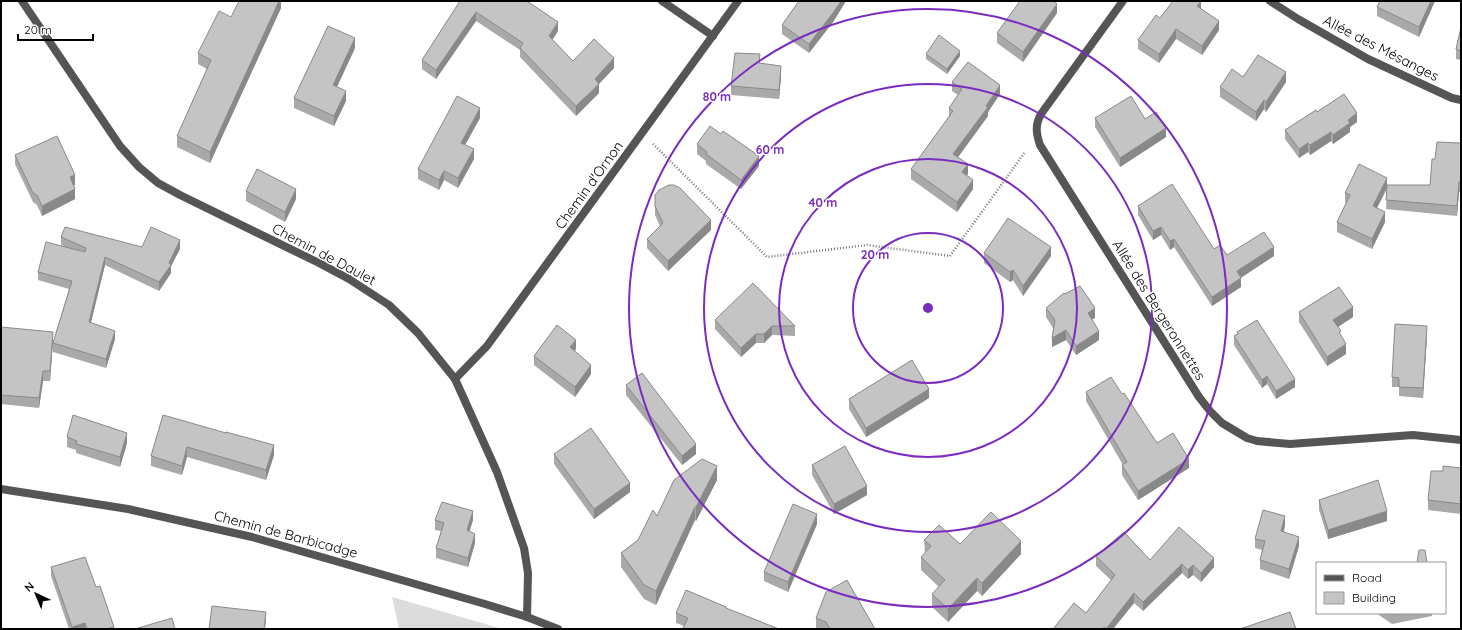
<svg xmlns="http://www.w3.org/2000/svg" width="1462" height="630" font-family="Quicksand,sans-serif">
  <rect width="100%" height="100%" fill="#fff"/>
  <polygon fill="#dcdcdc" points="392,597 503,629 399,629"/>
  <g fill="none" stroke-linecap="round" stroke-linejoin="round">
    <polyline stroke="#777" stroke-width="2.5" stroke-dasharray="1 2" stroke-linecap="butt" points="653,144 767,257 867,245 950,256 1025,152"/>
    <g stroke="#555" stroke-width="8">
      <polyline points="22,1 120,146 139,167 158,183 180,195 319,263 349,279 389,305 418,333 455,379 497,472 524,548 528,573 527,617"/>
      <polyline points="662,1 713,36"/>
      <path d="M1123,1L1041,114C1035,125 1036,133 1040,145L1199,397L1210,411L1222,423L1247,438L1257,441L1290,444L1413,435L1461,440"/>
      <polyline points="1270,1 1298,19 1368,59 1452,98 1461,100"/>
      <polyline points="455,379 487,346 738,1"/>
      <polyline points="1,489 128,509 252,537 485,604 527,617 558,629"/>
    </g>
  </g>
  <g fill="#a9a9a9">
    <polygon points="281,1 281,8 210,163 177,147 177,136 207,69 198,64 198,53 231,17"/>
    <polygon points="460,1 558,31 552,40 573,61 614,68 599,84 599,93 576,116 520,57 520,50 476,21 436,79 422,69 422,60"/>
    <polygon points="799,1 846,1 833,22 809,53 782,34 782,25"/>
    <polygon points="1380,1 1435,1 1419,37 1377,16 1377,7"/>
    <polygon points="1201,9 1219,30 1202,55 1176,39 1159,63 1138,49 1138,40 1160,18"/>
    <polygon points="1057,13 1023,62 997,43 997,33"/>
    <polygon points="1461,27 1461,60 1456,59 1456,49"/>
    <polygon points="355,48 337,87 346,101 334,126 294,108 294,98"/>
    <polygon points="926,54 960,56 947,74 926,59"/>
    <polygon points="760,63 781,76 779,99 731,95 731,86"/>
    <polygon points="1243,77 1286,82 1266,112 1264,109 1256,121 1220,97 1220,87"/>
    <polygon points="952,82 1000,94 988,112 988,116 958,157 968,174 967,175 973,189 957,212 911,179 911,169 949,117 949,108 958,95 952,91"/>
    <polygon points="1317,112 1357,122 1350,127 1350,132 1333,144 1331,141 1310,155 1308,152 1299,158 1285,139 1285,130"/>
    <polygon points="480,118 465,145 474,159 458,188 444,180 439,190 418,179 418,169"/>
    <polygon points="1095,118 1145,119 1166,137 1120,167 1095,127"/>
    <polygon points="1461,143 1461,192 1459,192 1457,216 1386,209 1387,189 1377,208 1385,222 1372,249 1337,232 1337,222 1346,203 1345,202 1345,193 1387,185 1430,185 1435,159"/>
    <polygon points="697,144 759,166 741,189 706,164 706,161 697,154"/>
    <polygon points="15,155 75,185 74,185 75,199 42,216 37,205 33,202 15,164"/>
    <polygon points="246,191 296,199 285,222 246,201"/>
    <polygon points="655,195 711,230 668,271 647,248 647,239 660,226 655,215"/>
    <polygon points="1138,206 1214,249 1227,255 1274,256 1241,278 1241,287 1212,306 1174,247 1170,250 1161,235 1153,240 1138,215"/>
    <polygon points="61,237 142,247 180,249 171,266 171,273 159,291 105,265 90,323 115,339 106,368 53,352 53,343 69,289 38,280 38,272 64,246 61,245"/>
    <polygon points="984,253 1051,256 1023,296 1013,280 1010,282 984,263"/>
    <polygon points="1065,294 1095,318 1092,319 1099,340 1076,355 1066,340 1052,347 1053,328 1046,317 1046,308"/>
    <polygon points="1299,312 1353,317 1338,327 1346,354 1327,366 1299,322"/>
    <polygon points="715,320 795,326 795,336 772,335 764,343 756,343 741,357 715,329"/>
    <polygon points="1,327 53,341 50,381 43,381 39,408 1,404"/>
    <polygon points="1237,332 1295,387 1276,399 1267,384 1262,388 1234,345 1234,336 1237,334"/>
    <polygon points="1427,335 1423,398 1399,396 1399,387 1392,387 1392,377"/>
    <polygon points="576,349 575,351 591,374 575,397 534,365 534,356"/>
    <polygon points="626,385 696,454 682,465 626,395"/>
    <polygon points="1086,392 1122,394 1157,443 1189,468 1138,500 1122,475 1122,465 1123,465 1086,401"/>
    <polygon points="929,398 866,437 849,409 849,399"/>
    <polygon points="163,415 274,455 266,480 187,457 182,475 151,466 151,456"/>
    <polygon points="67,437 127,443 120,467 76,453 76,450 67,447"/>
    <polygon points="554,454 630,492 594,519 554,464"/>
    <polygon points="812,465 867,495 834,514 812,475"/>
    <polygon points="1461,468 1461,514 1428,510 1428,500 1443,471"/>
    <polygon points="717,480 696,521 695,520 656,605 644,599 621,567 621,553 638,540 657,516"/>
    <polygon points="1319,500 1387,521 1328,539 1319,510"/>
    <polygon points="435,520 473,520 469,531 475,543 468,567 436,558 436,548 441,531 435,530"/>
    <polygon points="817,524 788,592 764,581 764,572"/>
    <polygon points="1285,525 1284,532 1299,546 1289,579 1260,569 1260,560 1262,550 1255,548 1255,539"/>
    <polygon points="924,540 960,544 1021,554 982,596 977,591 948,622 932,607 932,594 939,587 921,570 921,557 925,553"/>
    <polygon points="1096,556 1150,560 1214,567 1201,582 1193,575 1188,579 1182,573 1143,611 1134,603 1113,629 1053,629 1086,613 1111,580 1096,566"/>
    <polygon points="51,567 96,587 114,629 69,629 51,576"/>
    <polygon points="726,609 779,629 683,629 684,626 676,623 676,613"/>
    <polygon points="1376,613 1432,613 1432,616 1392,624"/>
    <polygon points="816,618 875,629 816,629"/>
  </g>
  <g fill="#898989">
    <polygon points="279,1 281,1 281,8 210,163 210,152"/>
    <polygon points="841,1 846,1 833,22 809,53 809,44"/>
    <polygon points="1201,1 1201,10 1197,6"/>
    <polygon points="1431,1 1435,1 1419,37 1419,27"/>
    <polygon points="1057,4 1057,13 1023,62 1023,52"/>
    <polygon points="476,12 476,21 436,79 436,70"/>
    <polygon points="1219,21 1219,30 1202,55 1202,46"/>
    <polygon points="558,22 558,31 549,45 549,36"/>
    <polygon points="1176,29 1176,39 1159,63 1159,54"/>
    <polygon points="355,38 355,48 333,95 333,85"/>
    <polygon points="960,51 960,56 947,74 947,69"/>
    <polygon points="614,58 614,68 595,88 595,79"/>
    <polygon points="781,66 781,76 779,99 779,90"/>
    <polygon points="1286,72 1286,82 1266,112 1266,102"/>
    <polygon points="599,84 599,93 576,116 576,106"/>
    <polygon points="1000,85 1000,94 988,112 988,116 953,164 953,154"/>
    <polygon points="346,91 346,101 334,126 334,116"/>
    <polygon points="1264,100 1264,109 1256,121 1256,112"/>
    <polygon points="480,108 480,118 461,152 461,143"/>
    <polygon points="1357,113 1357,122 1350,127 1350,132 1333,144 1333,135 1348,120"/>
    <polygon points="1166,128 1166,137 1120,167 1120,158"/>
    <polygon points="1331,132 1331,141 1310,155 1310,145"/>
    <polygon points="1308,143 1308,152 1299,158 1299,149"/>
    <polygon points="474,149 474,159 458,188 458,178"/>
    <polygon points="759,156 759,166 741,189 741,180"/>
    <polygon points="968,164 968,174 962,181 962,172"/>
    <polygon points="444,171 444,180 439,190 439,180"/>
    <polygon points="75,175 75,185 70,187 70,177"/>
    <polygon points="1387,178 1387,187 1373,216 1373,206"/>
    <polygon points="973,180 973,189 957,212 957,202"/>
    <polygon points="1459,182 1459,192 1457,216 1457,206"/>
    <polygon points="75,189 75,199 42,216 42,206"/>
    <polygon points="296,189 296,199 285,222 285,212"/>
    <polygon points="1385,212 1385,222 1372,249 1372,239"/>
    <polygon points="711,220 711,230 668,271 668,261"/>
    <polygon points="1161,227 1161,235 1153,240 1153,231"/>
    <polygon points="1174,239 1174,247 1170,250 1170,241"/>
    <polygon points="180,240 180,249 171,266 171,273 159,291 159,282"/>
    <polygon points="1051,247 1051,256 1023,296 1023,286"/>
    <polygon points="1274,247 1274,256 1237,280 1237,271"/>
    <polygon points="105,257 105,265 89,331 89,322"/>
    <polygon points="1013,270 1013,280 1010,282 1010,272"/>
    <polygon points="1241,278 1241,287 1212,306 1212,297"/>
    <polygon points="1353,307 1353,317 1333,330 1333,320"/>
    <polygon points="1095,308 1095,318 1088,322 1088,313"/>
    <polygon points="772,326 772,335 764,343 764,334"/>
    <polygon points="1427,326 1427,335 1423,398 1423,388"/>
    <polygon points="1066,330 1066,340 1052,347 1052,338"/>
    <polygon points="115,331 115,339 106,368 106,359"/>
    <polygon points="1099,331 1099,340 1076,355 1076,346"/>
    <polygon points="53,332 53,341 50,381 50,371"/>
    <polygon points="756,334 756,343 741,357 741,348"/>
    <polygon points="576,340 576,349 570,357 570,347"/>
    <polygon points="1346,344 1346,354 1327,366 1327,357"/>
    <polygon points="591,365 591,374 575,397 575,387"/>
    <polygon points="43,371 43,381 39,408 39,398"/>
    <polygon points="1267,376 1267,384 1262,388 1262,380"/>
    <polygon points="1295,379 1295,387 1276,399 1276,391"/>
    <polygon points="929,389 929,398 866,437 866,428"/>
    <polygon points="127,433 127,443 120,467 120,457"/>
    <polygon points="696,444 696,454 682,465 682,456"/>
    <polygon points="274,445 274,455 266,480 266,470"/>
    <polygon points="187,447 187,457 182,475 182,466"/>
    <polygon points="1189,459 1189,468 1138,500 1138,491"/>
    <polygon points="717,466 717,480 696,521 696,507"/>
    <polygon points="630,483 630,492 594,519 594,509"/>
    <polygon points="867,486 867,495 834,514 834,504"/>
    <polygon points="695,507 695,520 656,605 656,591"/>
    <polygon points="473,511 473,520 467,540 467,530"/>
    <polygon points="1387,511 1387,521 1328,539 1328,530"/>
    <polygon points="817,514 817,524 788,592 788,582"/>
    <polygon points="1285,516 1285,525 1281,541 1281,531"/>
    <polygon points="475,534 475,543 468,567 468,558"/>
    <polygon points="1299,537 1299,546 1289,579 1289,569"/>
    <polygon points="1021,541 1021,554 982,596 982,583"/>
    <polygon points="1214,558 1214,567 1201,582 1201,573"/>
    <polygon points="1182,564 1182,573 1143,611 1143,602"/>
    <polygon points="1193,565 1193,575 1188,579 1188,570"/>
    <polygon points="977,578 977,591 948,622 948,609"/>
    <polygon points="1134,593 1134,603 1113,629 1106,629"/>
    <polygon points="266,612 266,620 265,629 264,629"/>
    <polygon points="85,623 85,629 72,629 72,627"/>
    <polygon points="114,627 114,629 107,629"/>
  </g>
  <g fill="#c4c4c4" stroke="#898989">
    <polygon points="239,1 279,1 210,152 177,136 211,60 198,53 219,11 231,17"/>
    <polygon points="460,1 527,1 558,22 549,36 573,61 594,39 614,58 595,79 599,84 576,106 520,48 523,43 476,12 436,70 422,60"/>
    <polygon points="799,1 841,1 833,13 809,44 782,25"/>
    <polygon points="1020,1 1053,1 1057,4 1023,52 997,33"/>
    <polygon points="1173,1 1201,1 1197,6 1219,21 1202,46 1176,29 1159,54 1138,40 1156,15 1160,18"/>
    <polygon points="1380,1 1431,1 1419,27 1377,7"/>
    <polygon points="328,26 355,38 333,85 346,91 334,116 294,98"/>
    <polygon points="1461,27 1461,51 1456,49"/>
    <polygon points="939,35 960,51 947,69 926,54"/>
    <polygon points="735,53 760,54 759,63 781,66 779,90 731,86"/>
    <polygon points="1258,55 1286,72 1266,102 1264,100 1256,112 1220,87 1232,69 1243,77"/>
    <polygon points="968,62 1000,85 986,106 988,107 953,154 968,164 962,172 973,180 957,202 911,169 953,111 949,108 962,89 952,82"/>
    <polygon points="1344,94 1357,113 1348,120 1350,123 1333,135 1331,132 1310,145 1308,143 1299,149 1285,130 1316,110 1317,112"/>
    <polygon points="457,96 480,108 461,143 474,149 458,178 444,171 439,180 418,169"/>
    <polygon points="1131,96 1145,119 1156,112 1166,128 1120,158 1095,118"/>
    <polygon points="710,126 721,134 723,131 759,156 741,180 706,154 707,152 697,144"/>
    <polygon points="57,136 75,175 70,177 75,189 42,206 37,195 33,193 15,155"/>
    <polygon points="1437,142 1461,143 1461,183 1459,182 1457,206 1386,200 1387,185 1430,185 1432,159 1435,159"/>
    <polygon points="1359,164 1387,178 1373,206 1385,212 1372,239 1337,222 1350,195 1345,193"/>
    <polygon points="257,169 296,189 285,212 246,191"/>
    <polygon points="1172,184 1214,249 1220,245 1227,255 1264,232 1274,247 1237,271 1241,278 1212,297 1174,239 1170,241 1161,227 1153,231 1138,206"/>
    <polygon points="669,185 674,185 680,188 711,220 668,261 647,239 663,223 655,206 655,195 659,190"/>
    <polygon points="1008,218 1051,247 1023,286 1013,270 1010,272 984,253"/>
    <polygon points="65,227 142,247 151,227 180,240 169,263 171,265 159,282 105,257 89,322 115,331 106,359 53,343 72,281 38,272 46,242 85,252 86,248 61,237"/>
    <polygon points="753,283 795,326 772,326 764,334 756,334 741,348 715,320"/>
    <polygon points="1080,286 1095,308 1088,313 1099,331 1076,346 1066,330 1052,338 1055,320 1046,308 1064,293 1065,294"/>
    <polygon points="1339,287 1353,307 1333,320 1341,331 1339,332 1346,344 1327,357 1299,312"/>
    <polygon points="1257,320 1295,379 1276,391 1267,376 1262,380 1234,336 1238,334 1237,332"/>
    <polygon points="1395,324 1427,326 1423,388 1399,387 1399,378 1392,377"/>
    <polygon points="557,325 576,340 570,347 591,365 575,387 534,356"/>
    <polygon points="1,327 53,332 50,371 43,371 39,398 1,395"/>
    <polygon points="912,360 929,389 866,428 849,399"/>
    <polygon points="642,373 696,444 682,456 626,385"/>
    <polygon points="1111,377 1122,394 1124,393 1157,443 1173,433 1189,459 1138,491 1122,465 1127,462 1086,392"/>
    <polygon points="73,415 127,433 120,457 76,444 77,441 67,437"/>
    <polygon points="163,415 226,433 226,432 274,445 266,470 187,447 182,466 151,456"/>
    <polygon points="591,428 630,483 594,509 554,454"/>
    <polygon points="845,446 867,486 834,504 812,465"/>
    <polygon points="702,459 717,466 696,507 695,507 656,591 644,585 621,553 638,540 653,510 657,516 674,480"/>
    <polygon points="1443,466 1461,468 1461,504 1428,500 1431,471 1443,471"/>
    <polygon points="1378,480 1387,511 1328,530 1319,500"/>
    <polygon points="442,502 473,511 467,530 475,534 468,558 436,548 444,523 435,520"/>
    <polygon points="793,504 817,514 788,582 764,572"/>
    <polygon points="1263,510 1285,516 1281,531 1299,537 1289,569 1260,560 1265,541 1255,539"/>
    <polygon points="991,512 1021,541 982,583 977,578 948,609 932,594 945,580 921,557 931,546 924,540 939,525 960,544"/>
    <polygon points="1179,527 1214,558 1201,573 1193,565 1188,570 1182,564 1143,602 1134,593 1106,629 1104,627 1103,629 1053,629 1074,603 1086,613 1115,575 1096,556 1124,532 1150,560"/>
    <polygon points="1419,550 1425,550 1427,563 1417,563"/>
    <polygon points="85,557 96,587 100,586 114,627 107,629 87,629 85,623 72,627 51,567"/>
    <polygon points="847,580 875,629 830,629 826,622 816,618 826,592"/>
    <polygon points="686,590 726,607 726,608 779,629 685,629 683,628 688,618 676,613"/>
    <polygon points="212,606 266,612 264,629 209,629"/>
    <polygon points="1290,612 1296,629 1240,629"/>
    <polygon points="1390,613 1398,613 1392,614"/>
    <polygon points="172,618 175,629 135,629"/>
  </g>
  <g fill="none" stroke="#7b2cbf" stroke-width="2">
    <circle cx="928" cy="308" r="75"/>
    <circle cx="928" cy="308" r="149"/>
    <circle cx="928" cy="308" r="224"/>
    <circle cx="928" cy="308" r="299"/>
  </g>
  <g text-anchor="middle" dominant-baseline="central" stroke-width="3" stroke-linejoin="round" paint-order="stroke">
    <g font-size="14" fill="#000" stroke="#fff">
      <text transform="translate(1381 48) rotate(27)">Allée des Mésanges</text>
      <text transform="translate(589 185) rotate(-54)">Chemin d'Ornon</text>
      <text transform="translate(324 254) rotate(28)">Chemin de Daulet</text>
      <text transform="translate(1159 310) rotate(58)">Allée des Bergeronnettes</text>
      <text transform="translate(286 534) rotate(15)">Chemin de Barbicadge</text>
    </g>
  </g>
  <circle cx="928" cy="308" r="6" fill="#7b2cbf" stroke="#fff" stroke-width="2"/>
  <g font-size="12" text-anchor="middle" font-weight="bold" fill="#7b2cbf" stroke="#fff" stroke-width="3" stroke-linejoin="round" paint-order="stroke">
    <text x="717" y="101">80 m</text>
    <text x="770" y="154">60 m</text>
    <text x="823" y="207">40 m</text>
    <text x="875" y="259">20 m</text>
  </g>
  <rect width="1462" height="630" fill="none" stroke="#000000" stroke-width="4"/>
  <rect x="1316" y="562" width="130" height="52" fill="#ffffff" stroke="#999999"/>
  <rect x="1324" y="575" width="20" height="6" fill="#555555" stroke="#999999"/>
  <text x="1352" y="582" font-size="12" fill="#000000">Road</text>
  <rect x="1324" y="592" width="20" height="12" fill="#c4c4c4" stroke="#999999"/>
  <text x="1352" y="602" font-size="12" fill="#000000">Building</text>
  <g transform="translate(36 594) rotate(316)" stroke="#ffffff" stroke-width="3" paint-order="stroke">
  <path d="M0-3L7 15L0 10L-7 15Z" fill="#000000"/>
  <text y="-6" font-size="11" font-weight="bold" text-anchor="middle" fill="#000000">N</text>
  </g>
  <path d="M18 34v6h75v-6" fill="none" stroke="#000000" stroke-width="2"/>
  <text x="24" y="34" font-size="12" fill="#000000" stroke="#ffffff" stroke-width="3" paint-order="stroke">20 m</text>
</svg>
